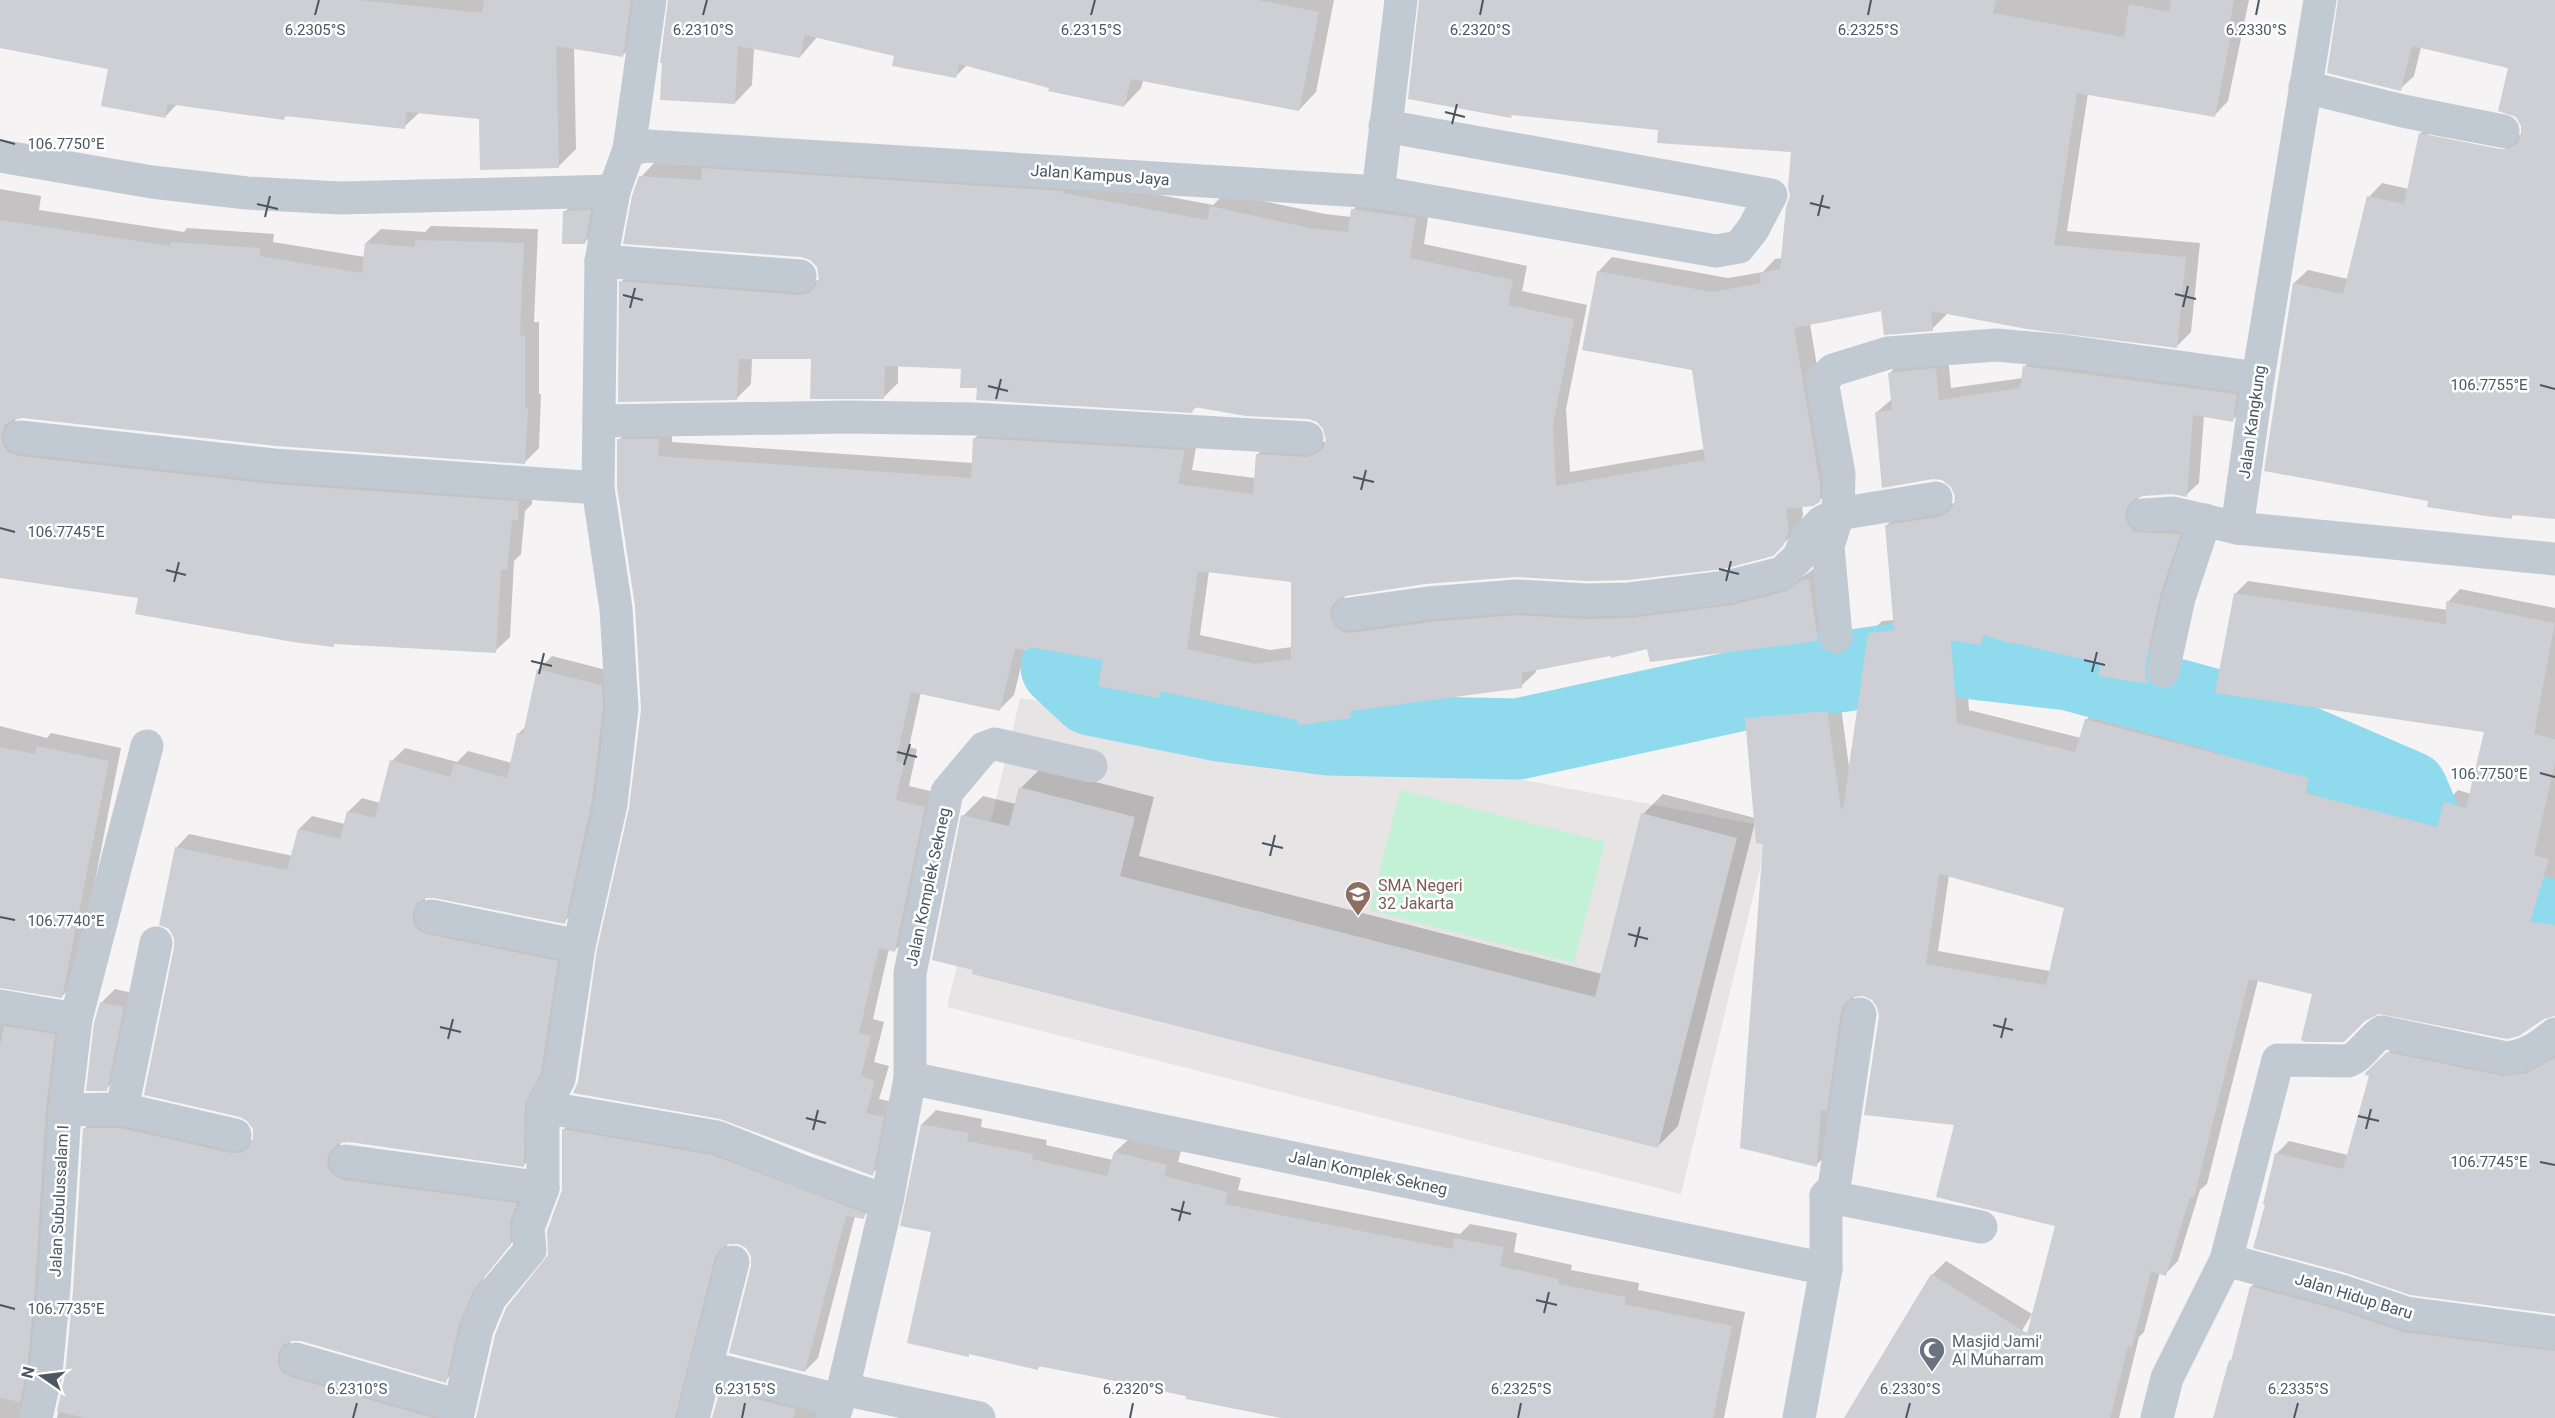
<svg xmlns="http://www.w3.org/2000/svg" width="2555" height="1418" font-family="Roboto,sans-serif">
  <rect width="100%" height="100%" fill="#f5f3f3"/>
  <polygon fill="#e6e4e5" points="1020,698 1351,747 1770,827 1681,1194 947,1007"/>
  <polygon fill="#c3f1d5" points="1400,790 1605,842 1574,963 1370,910"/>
  <g fill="#0003" fill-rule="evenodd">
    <polygon points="0,0 645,0 640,38 623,55 574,47 576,149 558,167 480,118 420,112 404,127 287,115 284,118 177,104 165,117 110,68 0,47"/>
    <polygon points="670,0 1334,0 1316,92 1299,110 1143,80 1141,88 1124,106 967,65 955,77 896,55 818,36 800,57 754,48 752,85 735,103"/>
    <path d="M1421,0H2249L2228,101L2214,116L2088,93L2067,231L2200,243L2191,332L2177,346L1946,312V315L1932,329L1883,309L1810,324L1834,469L1833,486L1819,501L1802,506L1803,515L1797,530L1772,555L1425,583L1345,594L1344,601L1747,591L1802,577L1818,566L1831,625L1817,639L1649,647L1536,669V672L1521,686L1358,709L1350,717L1298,719L1164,690L1158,696L1105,659L1032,646L1028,649H1025L1014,695L1000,709L921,692L909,747L917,749L909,786L938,793L909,936L895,950L889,949L873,1019L884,1022L874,1062L889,1066L879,1099L897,1103L886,1160L872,1174L721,1117L579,1082L631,808L642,710L636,606L619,440L633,426L672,425V442L973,463L975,438L989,424L1198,436L1192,470L1255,478L1257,455L1272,440L1326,442L1325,429L1319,421L1308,418L1197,406L1192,411L978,387L962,367L898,365V383L884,397L812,358H752L751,384L736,399L621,282L635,268L814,281L819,280L818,267L811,259L641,177L655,162L1076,179L1213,205L1225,193L1325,214L1351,217L1353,210L1367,195L1430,204L1424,244L1527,266L1522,291L1587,305L1566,409L1570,472L1705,449L1693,369L1598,272L1612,257L1728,278L1763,272L1775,259L1783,258L1791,196L1792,151L1660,129ZM1209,571L1293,581L1292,647L1270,650L1200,635Z"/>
    <path d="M2340,0H2555V518L2514,514L2511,517L2429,500L2294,283L2308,270L2348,279L2369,197L2382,183L2409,189L2420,134L2434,120L2514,136L2523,134L2510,66L2421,47L2414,76L2400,89ZM2428,134L2508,149L2507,152L2428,137Z"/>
    <polygon points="0,189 41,196 39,210 184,232 187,228 274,234 273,242 365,257 366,243 381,229 425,232 431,226 538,229 534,322 539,322 539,394 541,394 539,448 525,462 22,417 15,420 17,430 533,487 532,504 525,511 521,554 514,561 510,637 495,651 336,642 333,645 140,596 0,576"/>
    <polygon points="597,204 591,236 584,243 565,212 571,205"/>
    <path d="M2037,354L2249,382L2245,408L2232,420L2204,415L2199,483L2186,495L2172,493L2139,496L2138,503L2192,522L2161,670L2149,682L2099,675L2103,662L1989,635L1981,643L1964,640L1969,710L2081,738L2086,720L2099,707L2321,765L2317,780L2443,813L2445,803L2458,790L2471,794L2486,731L2235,594L2248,581L2448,610V602L2460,589L2555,608V1014L2314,993L2258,980L2207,1184L2200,1190L2178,1261L2165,1274L2160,1272L2144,1332L2139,1337L2119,1418H2016L2057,1225L1956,1124L1880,1016L1879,1006L1873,999L1864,994L1854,997L1829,1153L1816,1165L1765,843L1755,822L1678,1126L1658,1146L963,816L983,796L1016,804L1021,788L1041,768L1154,797L1139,856L1602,974L1643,814L1663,794L1755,818L1747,719L1760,706L1840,699L1849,767L1869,634L1882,621L1894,620L1886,526L1899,513L1955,503L1956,495L1952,486L1877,412L1892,399L1890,373L1902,360L1948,356L1951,388L2023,378L2024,367ZM1949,875L2066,907L2050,971L1938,951Z"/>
    <polygon points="552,656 614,672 616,693 577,909 564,922 434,896 425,898 426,909 570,948 537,1152 524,1165 349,1141 341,1142 340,1145 341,1154 529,1191 523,1229 485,1276 471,1310 458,1368 445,1381 301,1339 290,1340 291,1350 457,1418 57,1418 66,1375 74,1289 84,1129 97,1116 245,1141 254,1140 254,1128 176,947 176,848 189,834 293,856 299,829 312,816 345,824 349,811 362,798 380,803 392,761 405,748 457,762 468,751 512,763 519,733 526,726 539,669"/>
    <polygon points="0,726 47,738 51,733 121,748 75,983 62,996 0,986"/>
    <polygon points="115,989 137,994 120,1075 106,1089 101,1003"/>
    <polygon points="0,1006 68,1022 36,1418 0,1418"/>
    <polygon points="2401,1040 2555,1055 2555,1313 2267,1204 2276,1154 2289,1141 2348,1155 2370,1075 2368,1073"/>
    <polygon points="936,1110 982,1119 981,1127 1047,1140 1046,1145 1113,1160 1115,1152 1130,1138 1181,1151 1178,1162 1241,1178 1238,1190 1460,1234 1470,1224 1517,1233 1514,1252 1572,1265 1571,1270 1639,1283 1638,1290 1745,1312 1724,1418 1289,1418 1041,1365 1037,1369 971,1353 968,1355 933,1230 922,1124"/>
    <polygon points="576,1117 726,1143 876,1204 863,1217 855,1216 818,1358 805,1371 753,1267 753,1257 748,1248 739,1243 728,1242 687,1399 693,1418 478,1418 550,1256 563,1190 563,1130"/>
    <polygon points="1946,1261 2032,1314 1969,1418 1846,1418 1932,1275"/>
    <polygon points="2264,1274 2555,1338 2555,1418 2214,1418 2231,1361 2234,1358 2251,1287"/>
    <polygon points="734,1377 835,1418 714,1418 721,1390"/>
  </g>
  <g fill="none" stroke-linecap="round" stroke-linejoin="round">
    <path stroke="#90daee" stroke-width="81" d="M1061,667L1091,695L1220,721L1329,735L1518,739L1798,678L1948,656L2069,670L2227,713L2408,791C2417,813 2433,851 2449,869C2476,898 2516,913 2555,920"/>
  </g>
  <g fill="#cdcfd5" fill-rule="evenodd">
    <polygon points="0,0 359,0 482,13 484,0 631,0 623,57 556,46 559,168 480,170 479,119 406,112 405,129 285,116 284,120 168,104 165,118 101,106 108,69 0,48"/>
    <polygon points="668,0 1258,0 1319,12 1299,111 1131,79 1124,107 1048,91 1049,88 959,64 956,78 892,66 894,56 805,35 800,58 738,46 735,104 660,100 662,63 660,63"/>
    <path d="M1419,0H1996L1993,13L2124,37L2129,4L2169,12L2171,0H2234L2228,34L2231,35L2215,117L2077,93L2054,245L2186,257L2177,348L2027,329L1931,311L1933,331L1884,335L1881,311L1794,328L1820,484V502L1813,506L1786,509L1789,530L1783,546L1773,556L1724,569L1628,580L1587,581L1516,577L1425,584L1346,596L1337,600L1332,606L1330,616L1335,626L1343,632L1351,633L1430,622L1517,615L1586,619L1631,618L1732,605L1787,591L1802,580L1809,579L1818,641L1650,662L1647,649L1611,658L1610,656L1522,673V688L1350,711L1351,718L1298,725L1297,720L1160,691L1159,698L1098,686L1103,660L1029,647L1028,651L1015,648L1000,711L911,692L896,761L904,763L896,800L925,807L895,952L879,948L859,1033L871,1036L861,1076L875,1081L866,1113L884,1117L873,1176L720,1119L573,1093L578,1082L597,949L629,808L641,710L635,606L617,487V439H659L658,456L971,478L973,438L1185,450L1178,484L1253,494L1256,454L1307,457L1316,454L1323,448L1326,440L1323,429L1317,422L1308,419L1246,416L1194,407L1192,413L976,400L977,388H960L961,369L885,366L884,399H810L811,359H739L737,400L618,402L619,281L799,295L809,293L815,287L819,278L817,267L810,260L801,257L623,244L632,196L639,176L701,180L702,168L1063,191V193L1207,220L1210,206L1310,228L1348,232L1351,209L1416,218L1410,258L1513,280L1508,305L1574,319L1553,424L1556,486L1705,460L1692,370L1582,350L1597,271L1712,292L1761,283L1759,273L1780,269L1786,207L1790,196L1788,187L1791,152L1657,143L1658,130L1512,115L1511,118L1408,99ZM1198,571L1291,582V659L1255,664L1187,649Z"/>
    <polygon points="2338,0 2555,0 2555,519 2512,515 2512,519 2486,516 2427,507 2428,501 2264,471 2293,283 2343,294 2367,196 2404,204 2419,133 2500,149 2508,149 2517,144 2521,134 2521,126 2516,117 2498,111 2508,68 2412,46 2401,91 2327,73"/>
    <polygon points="591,210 585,244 562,244 563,211"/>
    <polygon points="0,220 170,246 171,242 260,248 260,256 362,273 365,243 415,247 415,240 524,243 520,336 525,336 525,408 528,408 525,464 276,446 22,418 13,420 5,425 1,436 3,445 8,452 18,456 273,484 519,501 518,520 512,520 507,570 501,570 496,653 334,644 334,647 293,642 135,614 138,598 0,578"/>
    <path d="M2023,366L2237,394L2233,422L2193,415L2187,497L2172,494L2143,496L2133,500L2127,507L2125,517L2129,526L2135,532L2181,534L2161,592L2145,667V676L2149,684L2098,676L2101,663L2014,643L2013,644L1983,635L1981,645L1951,640L1957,723L2075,752L2085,719L2309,778L2305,793L2437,827L2444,802L2466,808L2484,732L2215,693L2234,593L2446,624V601L2555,623L2534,734L2555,739V762L2534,855L2549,859L2530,922L2555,925V1016L2544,1019L2519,1036L2507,1039L2379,1014L2365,1021L2344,1042H2306L2301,1040L2312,994L2249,979L2194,1198L2190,1197L2166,1276L2151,1271L2132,1347L2128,1346L2110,1418H1844L1931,1274L2027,1333L2055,1226L1936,1197L1954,1125L1864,1115L1879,1016L1877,1007L1872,1000L1863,996L1853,997L1845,1003L1841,1011L1827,1111L1821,1110L1817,1167L1740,1148L1763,844L1756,843L1745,718L1827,711L1841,809H1843L1868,633L1894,630L1885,525L1939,517L1948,512L1954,504L1955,496L1951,487L1942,480L1933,479L1882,488L1875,412L1892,410L1888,373L1936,368L1939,400L2020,388ZM1939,874L2064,908L2046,985L1926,964Z"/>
    <polygon points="537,669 602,685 603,707 592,801 565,924 434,898 426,898 417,903 413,913 413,922 418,930 427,934 558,961 541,1073 525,1104 524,1167 349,1142 339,1143 332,1149 327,1159 328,1168 334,1175 343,1180 517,1203 510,1222 511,1244 473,1291 459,1325 446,1383 301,1341 292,1341 283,1345 278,1354 278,1364 282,1372 291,1377 433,1418 85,1418 57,1411 65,1375 73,1290 83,1128 120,1128 231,1153 241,1153 248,1148 253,1139 253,1129 247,1121 240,1117 144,1095 174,947 174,938 169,929 159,925 175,847 287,870 298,829 340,839 347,811 375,818 390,760 450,777 454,763 507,778 517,733 523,734"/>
    <polygon points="37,746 109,761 62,998 0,988 0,747 35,754"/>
    <polygon points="1019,787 1135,817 1120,876 1595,997 1641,813 1737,838 1658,1148 972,974 973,970 932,960 961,815 1009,826"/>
    <polygon points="100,1002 124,1007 107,1091 86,1091 94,1023"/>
    <polygon points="4,1026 55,1034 46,1109 35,1287 27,1370 20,1402 0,1398 0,1046"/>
    <polygon points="2387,1052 2503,1076 2527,1073 2555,1058 2555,1314 2410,1295 2346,1273 2253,1248 2265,1205 2263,1204 2275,1153 2343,1169 2369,1076 2365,1075 2366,1072"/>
    <polygon points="921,1124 969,1133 967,1141 1033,1154 1032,1159 1107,1176 1114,1152 1167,1165 1164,1176 1228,1192 1225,1204 1452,1249 1454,1238 1504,1247 1500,1266 1559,1279 1558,1284 1626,1297 1624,1304 1732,1326 1713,1418 1281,1418 1186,1399 1186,1396 1121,1382 1038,1366 1038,1370 969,1354 969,1357 907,1343 931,1232 900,1226"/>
    <polygon points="562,1129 712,1155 865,1213 864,1219 846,1216 805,1372 729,1353 751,1266 751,1256 746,1248 738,1244 729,1244 720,1249 715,1257 675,1418 476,1418 495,1335 506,1308 548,1255 547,1231 562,1190"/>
    <polygon points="2250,1286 2336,1309 2403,1332 2555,1351 2555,1418 2213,1418 2229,1360 2231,1361"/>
    <polygon points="720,1390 796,1409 793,1418 712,1418"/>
  </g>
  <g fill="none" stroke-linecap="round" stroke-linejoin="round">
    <g stroke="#c1cad2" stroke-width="33">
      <polyline points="2305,87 2403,111 2503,131"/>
      <polyline points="629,149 647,146 1378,192 1401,0"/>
      <polyline points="0,156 152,182 247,193 340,198 614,191"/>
      <polyline points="1378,192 1716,251 1739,247 1753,229 1771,195 1385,126"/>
      <polyline points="601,261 800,276"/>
      <polyline points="599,421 848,417 974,419 1307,438"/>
      <polyline points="20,437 274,465 598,488"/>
      <polyline points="2144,515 2173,513 2237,528 2555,559"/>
      <polyline points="2237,528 2258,378 2320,0"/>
      <polyline points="1349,614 1428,603 1517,596 1587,600 1629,599 1727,587 1782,573 1799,557 1807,537 1822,522 1838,514 1936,498"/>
      <polyline points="1836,637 1828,546 1838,514 1839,474 1822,381 1833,370 1888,353 1996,345 2064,351 2258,378"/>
      <polyline points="2163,671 2179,598 2205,520"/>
      <polyline points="431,916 579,946"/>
      <polyline points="0,1006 76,1019"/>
      <polyline points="910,1078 1826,1269"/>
      <polyline points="543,1107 717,1137 802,1171 887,1201"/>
      <polyline points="122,1109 156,943"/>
      <polyline points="65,1110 122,1109 235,1135"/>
      <polyline points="346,1161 543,1188"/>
      <polyline points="1826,1196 1981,1227"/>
      <polyline points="2226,1260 2341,1291 2406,1313 2555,1333"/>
      <polyline points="296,1359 459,1406"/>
      <polyline points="706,1367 838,1400"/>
      <polyline points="843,1389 979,1418"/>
      <polyline points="36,1418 46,1373 54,1288 65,1110 76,1019 147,746"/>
      <polyline points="457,1418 477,1329 490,1298 530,1250 528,1228 543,1188 543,1107 559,1079 579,946 611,804 622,708 616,609 598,488 601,261 614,191 629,149 650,0"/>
      <polyline points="693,1418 733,1262"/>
      <polyline points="833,1418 843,1389 887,1201 910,1078 910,973 947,792 984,748 995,744 1091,766"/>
      <polyline points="1799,1418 1826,1269 1826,1196 1834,1188 1860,1014"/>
      <path d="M2157,1418L2167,1378L2226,1260L2278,1060L2348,1061C2362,1056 2369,1040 2382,1032L2506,1058C2527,1056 2539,1047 2555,1034"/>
    </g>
  </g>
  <path fill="none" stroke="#4a5661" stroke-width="2" d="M315,15L319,0M703,15L707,0M1091,15L1095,0M1480,15L1483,0M1868,15L1871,0M2256,15L2259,0M1445,112L1465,117M1452,124L1457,104M0,140L15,144M1810,203L1830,208M257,204L278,209M1818,216L1823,195M265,217L270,196M2175,294L2196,299M623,295L643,300M2183,307L2188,286M630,308L635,288M2540,385L2555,389M988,386L1008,391M996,399L1001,379M1353,477L1374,482M1361,490L1366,470M0,528L15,532M1719,569L1739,574M166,570L186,575M1726,581L1731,561M174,582L179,562M2084,660L2105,665M531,661L552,666M2092,672L2097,652M539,674L544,653M897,752L917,757M904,765L910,744M2540,773L2555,777M1262,843L1283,848M1270,856L1275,835M0,917L15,920M1628,934L1648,939M1635,947L1640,927M1993,1025L2013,1030M440,1027L461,1032M2001,1038L2006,1018M448,1039L453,1019M2358,1116L2379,1121M806,1118L826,1123M2366,1129L2371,1109M813,1130L818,1110M2540,1162L2555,1165M1171,1209L1191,1214M1179,1221L1184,1201M1536,1300L1557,1305M0,1305L15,1309M1544,1313L1549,1292M353,1418L357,1403M742,1418L745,1403M1130,1418L1133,1403M1518,1418L1521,1403M1906,1418L1910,1403M2294,1418L2298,1403"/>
  <defs>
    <g id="school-pin" transform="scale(1.35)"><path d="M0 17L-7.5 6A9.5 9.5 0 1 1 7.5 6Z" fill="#8d6e63" stroke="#fff"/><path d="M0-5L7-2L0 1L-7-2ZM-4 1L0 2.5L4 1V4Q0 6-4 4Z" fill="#fff"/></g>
    <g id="mosque-pin" transform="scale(1.35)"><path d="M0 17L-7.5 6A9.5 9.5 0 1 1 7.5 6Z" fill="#6b7280" stroke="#fff"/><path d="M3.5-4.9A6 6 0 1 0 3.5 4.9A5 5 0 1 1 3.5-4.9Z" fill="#fff"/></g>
  </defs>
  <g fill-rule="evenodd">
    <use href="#school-pin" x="1358" y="894"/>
    <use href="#mosque-pin" x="1932" y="1350"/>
  </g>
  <g text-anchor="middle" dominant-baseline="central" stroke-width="5" stroke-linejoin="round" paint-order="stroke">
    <g font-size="16" fill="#4a5661" stroke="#fff">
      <text transform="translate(1100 175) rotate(4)">Jalan Kampus Jaya</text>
      <text transform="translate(2252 422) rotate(-82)">Jalan Kangkung</text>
      <text transform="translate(928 887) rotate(-78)">Jalan Komplek Sekneg</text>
      <text transform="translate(1368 1173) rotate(12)">Jalan Komplek Sekneg</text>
      <text transform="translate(59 1201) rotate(-87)">Jalan Subulussalam I</text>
      <text transform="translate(2354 1296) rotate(17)">Jalan Hidup Baru</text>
    </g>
    <g font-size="16" fill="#785e54" stroke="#fff" text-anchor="start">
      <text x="1378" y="885">SMA Negeri<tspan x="1378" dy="18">32 Jakarta</tspan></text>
    </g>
    <g font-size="16" fill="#5b616d" stroke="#fff" text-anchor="start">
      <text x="1952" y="1341">Masjid Jami'<tspan x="1952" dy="18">Al Muharram</tspan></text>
    </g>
  </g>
  <g font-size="15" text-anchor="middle" fill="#4a5661" stroke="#fff" stroke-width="5" stroke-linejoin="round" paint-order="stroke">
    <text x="315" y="35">6.2305°S</text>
    <text x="703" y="35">6.2310°S</text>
    <text x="1091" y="35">6.2315°S</text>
    <text x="1480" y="35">6.2320°S</text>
    <text x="1868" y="35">6.2325°S</text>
    <text x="2256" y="35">6.2330°S</text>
    <text x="66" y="149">106.7750°E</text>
    <text x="2489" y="390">106.7755°E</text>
    <text x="66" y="537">106.7745°E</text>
    <text x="2489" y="779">106.7750°E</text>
    <text x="66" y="926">106.7740°E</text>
    <text x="2489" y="1167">106.7745°E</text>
    <text x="66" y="1314">106.7735°E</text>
    <text x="357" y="1394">6.2310°S</text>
    <text x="745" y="1394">6.2315°S</text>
    <text x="1133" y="1394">6.2320°S</text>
    <text x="1521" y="1394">6.2325°S</text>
    <text x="1910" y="1394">6.2330°S</text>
    <text x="2298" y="1394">6.2335°S</text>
  </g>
  <g transform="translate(42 1376) rotate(284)" stroke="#ffffff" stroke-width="4.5" paint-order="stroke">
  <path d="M0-4.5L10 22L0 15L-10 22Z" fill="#4a5661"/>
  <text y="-9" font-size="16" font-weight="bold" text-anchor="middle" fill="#4a5661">N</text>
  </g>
</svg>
